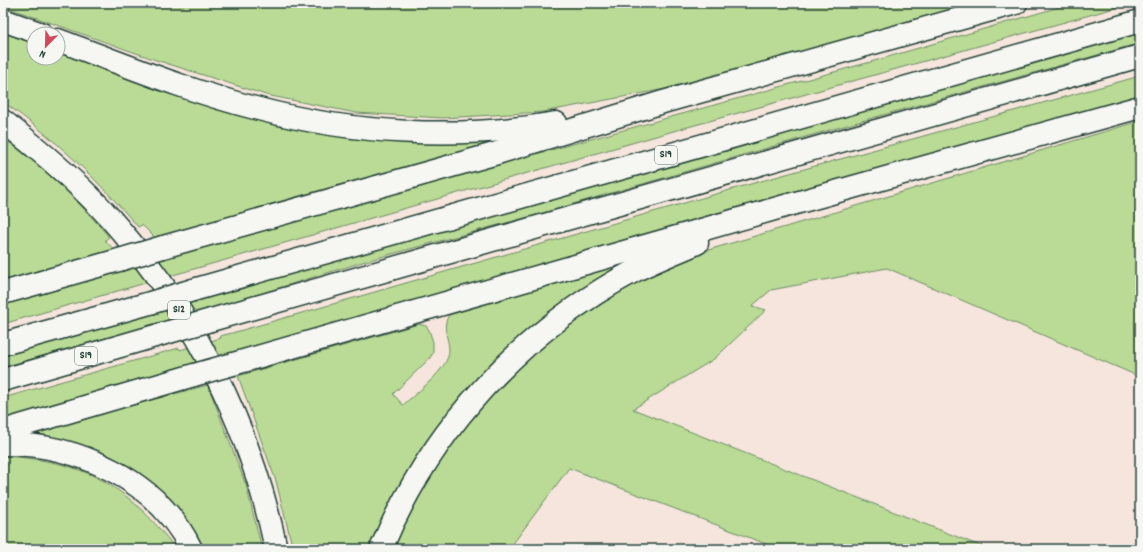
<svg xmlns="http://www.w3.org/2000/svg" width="1143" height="552" font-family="Dekko,sans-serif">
  <rect width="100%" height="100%" fill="#f5e5dc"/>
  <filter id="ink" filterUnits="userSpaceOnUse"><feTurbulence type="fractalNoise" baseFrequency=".025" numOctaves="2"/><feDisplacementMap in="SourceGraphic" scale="8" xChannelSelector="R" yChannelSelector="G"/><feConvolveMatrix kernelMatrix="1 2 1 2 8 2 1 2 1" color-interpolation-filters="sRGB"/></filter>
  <g filter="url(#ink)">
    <g fill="#badb95" stroke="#6c8c64">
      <polygon points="3,3 975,3 665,89 543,112 443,118 356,113 266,95 156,60 3,6"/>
      <polygon points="1073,3 1133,3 670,132 3,324 3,301 874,61"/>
      <path d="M3,28L34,39V58H58V48L186,95L481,138L499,142L156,239L142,225L138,227C98,180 54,137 3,102Z"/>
      <polygon points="1140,33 1140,43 833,129 535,215 366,261 223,305 3,367 3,356"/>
      <polygon points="1140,76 1140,99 3,420 3,398 179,348 180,350 221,338 220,336 232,333 761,181"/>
      <polygon points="1140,121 1140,377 887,268 771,290 752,306 766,310 714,359 633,409 988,549 779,549 569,468 509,549 392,549 409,514 444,453 498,386 561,330 636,282 705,251"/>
      <path d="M3,138C42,166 78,200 109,237L105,240L115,251L3,283Z"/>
      <path d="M621,265L622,268L529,330L371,549H293L276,481L238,376L419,324L426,326L429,330L433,342V353L429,359L393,394L403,405C416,393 449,369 449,351C449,338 441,327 449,315Z"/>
      <polygon points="208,385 246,485 262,549 201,549 112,459 82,445 31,432"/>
      <path d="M3,456C85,461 126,484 176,549H3Z"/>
    </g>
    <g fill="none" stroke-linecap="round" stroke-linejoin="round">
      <g stroke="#1f3d34" stroke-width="25">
        <g id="highway">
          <polyline points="3,20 42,34"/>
          <path d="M58,40C123,64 188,91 255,108C352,134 457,140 556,123"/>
          <path d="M3,121C41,151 78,182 110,218C193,311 251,427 276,549"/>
          <polyline points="163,247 494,154 663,102 1016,3"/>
          <polyline points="193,290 1140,21"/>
          <polyline points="3,293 119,260"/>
          <polyline points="211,320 1140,56"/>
          <polyline points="3,344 150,303"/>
          <polyline points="233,364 785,206 1140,107"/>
          <polyline points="3,380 169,332"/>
          <polyline points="3,431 194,375"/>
          <path d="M3,444C76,443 158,480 191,549"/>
          <path d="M381,549C431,429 521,331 636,270C656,260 677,252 697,243"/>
        </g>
      </g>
      <use href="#highway" stroke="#f6f6f2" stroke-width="22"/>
      <g stroke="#1f3d34" stroke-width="25" stroke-linecap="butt">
        <g id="highway-bridge">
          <polyline points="119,260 163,247"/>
          <polyline points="150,303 193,290"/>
          <polyline points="169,332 211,320"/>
          <polyline points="194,375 233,364"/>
        </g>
      </g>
      <use href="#highway-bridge" stroke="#f6f6f2" stroke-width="22"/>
    </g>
  </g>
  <g text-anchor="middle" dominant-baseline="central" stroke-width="3" stroke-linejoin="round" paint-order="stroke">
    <g fill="#f6f6f2" stroke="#60746d" stroke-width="1">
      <rect x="655" y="146" width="22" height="18" rx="3"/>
      <rect x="168" y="301" width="22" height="18" rx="3"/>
      <rect x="75" y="347" width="22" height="18" rx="3"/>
    </g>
    <g font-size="11" font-weight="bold" fill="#1f3d34">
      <text x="666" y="155">S19</text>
      <text x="179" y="310">S12</text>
      <text x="86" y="356">S19</text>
    </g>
  </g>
  <rect width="1143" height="552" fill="none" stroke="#f6f6f2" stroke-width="16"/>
  <rect x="8" y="8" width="1127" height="536" fill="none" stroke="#1f3d34" stroke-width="1.5" filter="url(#ink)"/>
  <g transform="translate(46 46) rotate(203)"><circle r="19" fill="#f6f6f2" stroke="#a0aca6"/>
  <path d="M0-3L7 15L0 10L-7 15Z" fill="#d1495b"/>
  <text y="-6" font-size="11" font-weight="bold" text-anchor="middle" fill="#1f3d34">N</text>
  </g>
</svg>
